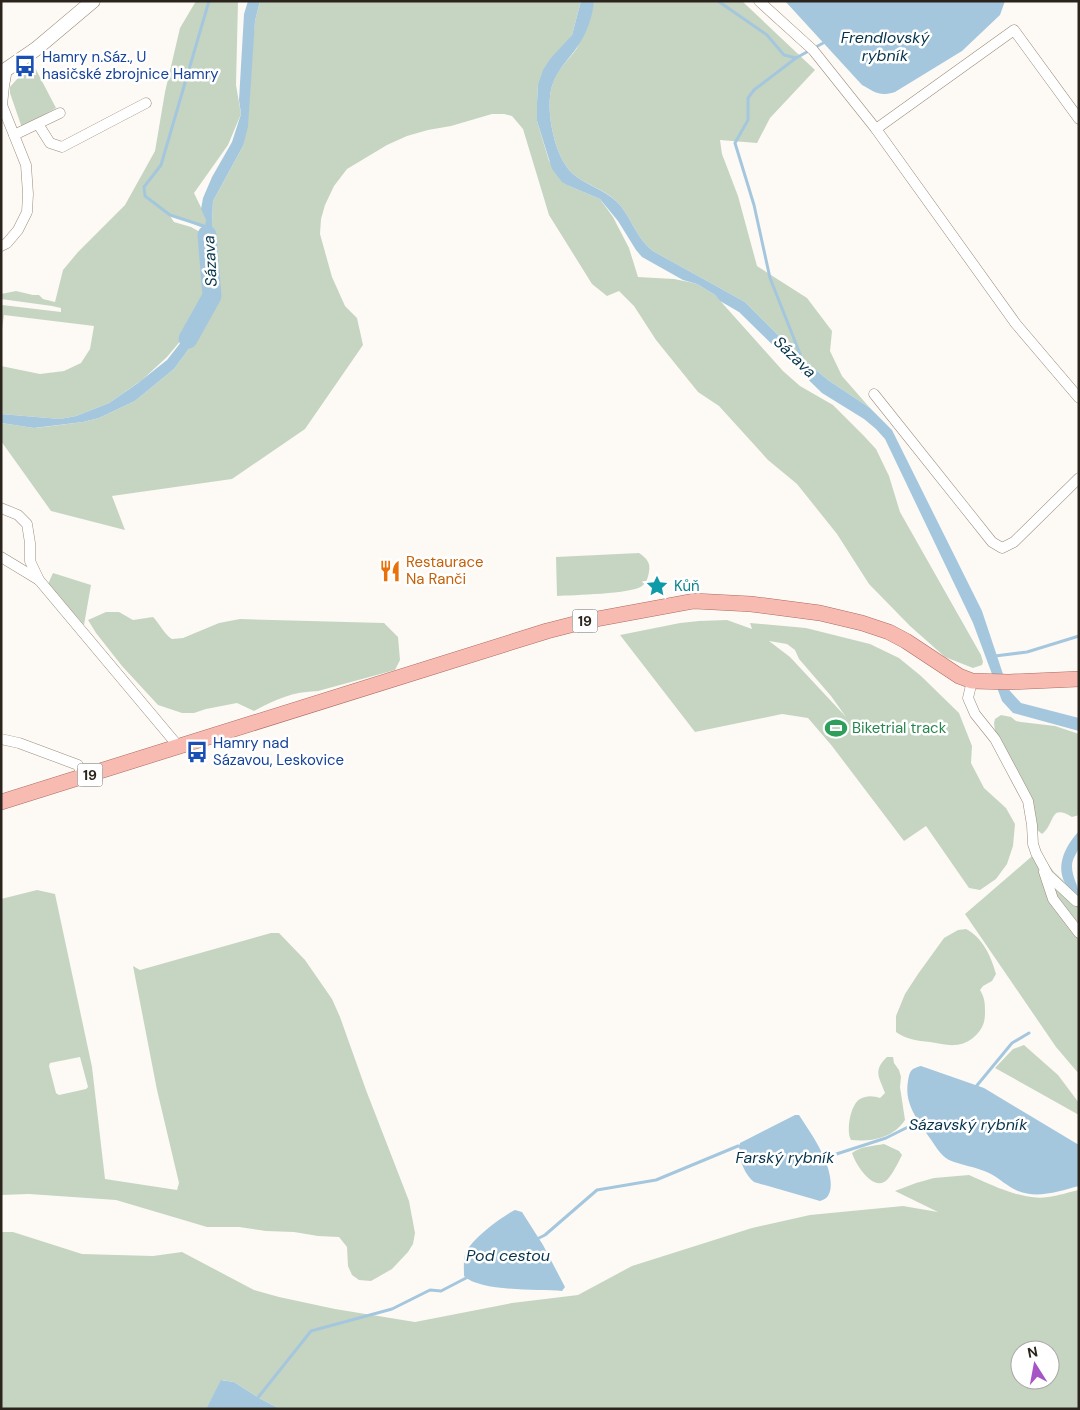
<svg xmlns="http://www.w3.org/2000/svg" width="1080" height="1410" font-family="'DM Sans',sans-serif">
  <rect width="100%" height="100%" fill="#fdfaf6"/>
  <g fill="#c6d5c2" fill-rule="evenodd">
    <polygon points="196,1 238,1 236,85 241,114 228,145 194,193 207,220 205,229 168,213 174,222 191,227 200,232 211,265 212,292 207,309 167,357 142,380 109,403 76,416 60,419 1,414 1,366 40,374 64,371 81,363 90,349 94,326 4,315 1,336 2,305 61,312 61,308 52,306 1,299 1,294 16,291 33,295 39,295 43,299 55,302 63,270 78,252 125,205 155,151 165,92 180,28"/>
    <polygon points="260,1 581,1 572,35 564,45 538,85 537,102 537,121 549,161 569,186 600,199 613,217 629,248 638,277 674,279 689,282 697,284 715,295 783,371 800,386 833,405 864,436 876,449 889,476 900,512 981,655 983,662 982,665 973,668 945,657 910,626 869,584 837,534 797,484 768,460 719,406 698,392 656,340 634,306 619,291 607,296 592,284 549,215 523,129 512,116 504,114 492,114 451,126 428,130 407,136 387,145 347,169 334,186 325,205 321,219 320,234 332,277 345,306 357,318 363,345 305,429 232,479 112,496 125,530 51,511 1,441 1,423 34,428 44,427 83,422 99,418 135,401 174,369 188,350 215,305 212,222 213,201 243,146 255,21"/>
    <path d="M594,1H742L815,70L770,118L757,143L720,140L722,154L738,196L757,266L807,298L832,331L830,351L842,376L870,408L828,380L798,355L745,302L653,251C635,237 632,217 617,202C605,189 585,185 572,173C554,156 545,109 552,86C556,70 568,61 577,48C581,41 593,9 594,1Z"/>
    <polygon points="32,62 56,108 22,128 10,93 10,87"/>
    <path d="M639,553C646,558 651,562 649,572C648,577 647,582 642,586C632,594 573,595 557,596L556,557Z"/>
    <polygon points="53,573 91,585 84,625 48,584"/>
    <path d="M106,612H119L133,620L153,617C160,624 164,634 172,639L183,638L219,623L240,619L384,623L398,637L400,660L395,670L318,691C292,692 276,699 254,711L237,703L206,709L194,713H182L158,705L122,666L96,633L88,620Z"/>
    <path d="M727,620L752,629L750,623L806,628L870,644L899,658L921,676L959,713L972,746L971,763L984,788L1006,808L1015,824L1013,846L1007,864L996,879L980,890L969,888L926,826L904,841L832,746L808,718L782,714L695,732L620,635L680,623L699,621ZM769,641L787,644L795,650L799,659L831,696L846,717L790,657Z"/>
    <path d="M1001,715L1011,717L1016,721L1021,722L1055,726L1079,734V815L1072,817C1049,803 1056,823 1042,834L1036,829L1010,758L995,731L994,723L995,719Z"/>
    <polygon points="1038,851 1054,872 1079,895 1079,1074 1056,1047 965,914"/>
    <path d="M37,890L55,894L92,1067L105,1179L177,1190L179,1183L157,1090L133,966L140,970L271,933H279L305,960L332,999L340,1017L366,1090L409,1201L415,1233L413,1244L408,1252L392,1269L371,1281L359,1280L352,1275L348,1266L347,1247L339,1237L318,1236L294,1232L266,1231L239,1227H207L116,1200L29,1194L1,1195V899ZM80,1057L88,1087L86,1089L59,1095L56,1093L49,1066L50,1063Z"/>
    <path d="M966,929C983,938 991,956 996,974L992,981L983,986L980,990C985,998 985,1004 985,1013C985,1023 982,1030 974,1037C960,1049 946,1045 930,1042C917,1041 906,1039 896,1032V1016L905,994L918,974L944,938L958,930Z"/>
    <polygon points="1024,1045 1058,1075 1079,1103 1079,1115 995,1068 1013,1049"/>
    <path d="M887,1057H893L894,1063L899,1070L901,1077L900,1087L905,1120C893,1138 872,1142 851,1140C846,1131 850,1105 860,1099C867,1095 874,1096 880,1098L885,1093C880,1078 872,1071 887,1057Z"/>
    <path d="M884,1144L899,1151L902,1155C899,1161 890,1180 884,1182C871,1189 855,1163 852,1153C861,1146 873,1146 884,1144Z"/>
    <path d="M969,1175C992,1185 1023,1201 1048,1197C1058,1196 1069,1192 1079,1190V1409H280L259,1398L234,1382L222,1380L206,1409H1V1232H13L82,1254L153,1256L182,1252L254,1290L279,1297L335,1309L415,1322L512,1303L578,1295L632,1266L752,1228L810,1215L903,1206L938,1212L895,1191L916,1183L934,1178ZM1020,1350H1050V1380H1020Z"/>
  </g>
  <g fill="#a5c7de">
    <polygon points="248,1 260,1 255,21 248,127 243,146 213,201 212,222 218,295 215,305 188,350 174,369 135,401 99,418 83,422 34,428 1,423 1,414 60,419 76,416 109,403 138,383 167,360 207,309 212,292 211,265 203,240 202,228 205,228 206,220 201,209 203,198 212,177 232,142 241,114 239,100 244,14"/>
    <path d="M581,1H594C593,14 588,30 581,41C572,57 557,68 552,86C545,109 554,156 572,173C585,185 604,189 617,202C632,217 635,237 653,251L745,302L798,355L828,380L870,408L892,430L982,611L1007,686L1010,691L1021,703L1079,718V731L1013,713L1002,701L973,623L885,439L876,429L864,419L822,393L739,312L720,301L715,295L697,284L683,280L642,257L636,250L618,221L600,199L569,186L562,182L552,169L537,121V102L538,85L543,70L550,59L572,35Z"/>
    <path d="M785,1H1005L1000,15L962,51L895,92C879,97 875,92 862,85Z"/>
    <path d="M1079,831C1079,836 1080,842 1079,847C1077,854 1072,858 1072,866C1072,878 1079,885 1079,897C1074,893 1067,888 1065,883C1055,864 1067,844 1079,831Z"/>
    <path d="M921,1066L984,1088L1079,1145V1186C1060,1191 1037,1199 1018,1191C1008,1187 999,1178 989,1173C977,1167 960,1165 949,1160C940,1155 935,1145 929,1137C917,1119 904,1104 908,1081C910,1071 910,1069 921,1066Z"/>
    <path d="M795,1115H799C808,1129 819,1144 825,1160C830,1171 837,1198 820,1201L754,1182C744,1174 737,1156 740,1143Z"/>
    <path d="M515,1210L522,1212L543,1245L565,1287L562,1291C539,1289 480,1292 464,1276C464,1269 463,1258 466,1252C472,1239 502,1216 515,1210Z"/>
    <polygon points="221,1380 234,1382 259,1398 280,1409 206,1409"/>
  </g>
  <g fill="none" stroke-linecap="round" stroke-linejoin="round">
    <g stroke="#a5c7de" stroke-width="3">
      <polyline points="718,1 767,35 784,55 796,58 754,90 748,98 748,120 735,143 754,205 770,278 800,354 801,361"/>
      <polyline points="796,58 825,42"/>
      <polyline points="207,227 170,215 145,196 144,187 161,165 209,1"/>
      <polyline points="995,656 1027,652 1079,636"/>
      <polyline points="974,1089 1012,1043 1029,1033"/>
      <polyline points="821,1159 886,1138 922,1120"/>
      <polyline points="537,1239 545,1235 597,1190 656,1180 738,1146 743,1147"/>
      <polyline points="256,1400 311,1331 392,1309 430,1290 441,1291 468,1277"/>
    </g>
    <polyline stroke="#a5c7de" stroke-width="19" points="188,339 212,296 207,235"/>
    <g stroke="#9b8c7a" stroke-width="11">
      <g id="street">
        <polyline points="759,1 813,50 876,129 1016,324 1079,398"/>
        <polyline points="38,124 50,143 62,147 146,103"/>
        <polyline points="876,129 1014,30 1079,119"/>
        <polyline points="14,135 60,113"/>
        <polyline points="1,246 7,243 18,230 27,212 28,194 26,165 2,105 4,86 7,69"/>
        <polyline points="874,394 992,542 1002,548 1014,542 1079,478"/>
        <polyline points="1,508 18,515 27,524 30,543 30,561 39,580 179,747"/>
        <polyline points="1,557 39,580"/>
        <polyline points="972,681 968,698 975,714 995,739 1028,801 1032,825 1033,844 1036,853 1048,875 1076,901 1079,901"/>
        <polyline points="1,739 19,743 78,765 83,777"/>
        <polyline points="1044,872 1053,899 1079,933"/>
      </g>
    </g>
    <g stroke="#9b8c7a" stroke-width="15">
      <polyline id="secondary" points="1,73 36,49 93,1"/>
    </g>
    <g stroke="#ad695d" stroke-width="16">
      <polyline id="primary" points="1,802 547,631 586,621 694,601 751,604 820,613 862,623 889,632 906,641 959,676 972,681 1009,682 1079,679"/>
    </g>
    <use href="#street" stroke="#fff" stroke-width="10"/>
    <use href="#secondary" stroke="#fff" stroke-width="14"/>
    <use href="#primary" stroke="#f8bbb2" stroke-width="15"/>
  </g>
  <defs>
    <g id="bus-bare" transform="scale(1.725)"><path d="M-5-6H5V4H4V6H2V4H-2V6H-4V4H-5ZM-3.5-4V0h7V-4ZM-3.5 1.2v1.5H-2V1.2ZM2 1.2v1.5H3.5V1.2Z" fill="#1a4fb4" stroke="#fff" stroke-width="2.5" paint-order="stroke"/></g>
    <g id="restaurant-bare" transform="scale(1.725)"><path d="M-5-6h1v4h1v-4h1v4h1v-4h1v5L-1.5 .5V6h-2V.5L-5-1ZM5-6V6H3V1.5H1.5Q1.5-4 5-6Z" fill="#e8710a" stroke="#fff" stroke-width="2.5" paint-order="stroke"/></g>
    <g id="sight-bare" transform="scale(1.725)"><path d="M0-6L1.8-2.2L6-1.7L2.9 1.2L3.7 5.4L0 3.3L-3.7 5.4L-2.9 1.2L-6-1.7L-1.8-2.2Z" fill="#0f9aa8" stroke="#fff" stroke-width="2.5" paint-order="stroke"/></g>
    <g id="stadium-bare" transform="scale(1.725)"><path d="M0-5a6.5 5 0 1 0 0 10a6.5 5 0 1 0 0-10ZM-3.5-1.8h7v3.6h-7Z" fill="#2e9e5b" stroke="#fff" stroke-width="2.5" paint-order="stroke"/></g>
  </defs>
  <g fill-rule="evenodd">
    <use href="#bus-bare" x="25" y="66"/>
    <use href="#restaurant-bare" x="390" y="571"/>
    <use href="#sight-bare" x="657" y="586"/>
    <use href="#stadium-bare" x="836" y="728"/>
    <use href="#bus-bare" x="197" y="752"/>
  </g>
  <g text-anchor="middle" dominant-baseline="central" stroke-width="5" stroke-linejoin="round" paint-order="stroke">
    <g fill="#fff" stroke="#6a6661" stroke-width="1">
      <rect x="572.5" y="609.5" width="25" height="23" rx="4"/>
      <rect x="77.5" y="763.5" width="25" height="23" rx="4"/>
    </g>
    <g font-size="14" font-weight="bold" fill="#2a241d">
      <text x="585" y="621">19</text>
      <text x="90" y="775">19</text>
    </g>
    <g font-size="15" fill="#164399" stroke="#fff" text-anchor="start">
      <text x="42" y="57">Hamry n.Sáz., U<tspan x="42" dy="17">hasičské zbrojnice Hamry</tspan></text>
      <text x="213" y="743">Hamry nad<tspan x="213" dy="17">Sázavou, Leskovice</tspan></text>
    </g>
    <g font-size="15" fill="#c56008" stroke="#fff" text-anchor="start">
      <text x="406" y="562">Restaurace<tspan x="406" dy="17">Na Ranči</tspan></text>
    </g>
    <g font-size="15" fill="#0d838f" stroke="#fff" text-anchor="start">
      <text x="674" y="586">Kůň</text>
    </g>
    <g font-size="15" fill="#27864d" stroke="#fff" text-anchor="start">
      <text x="852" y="728">Biketrial track</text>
    </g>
    <g font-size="16" font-style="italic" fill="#05334b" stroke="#fff">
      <text x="885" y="37">Frendlovský<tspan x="885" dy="18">rybník</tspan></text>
      <text transform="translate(210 261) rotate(-93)">Sázava</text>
      <text transform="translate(795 357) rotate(44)">Sázava</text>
      <text x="968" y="1124">Sázavský rybník</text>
      <text x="785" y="1157">Farský rybník</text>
      <text x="508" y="1255">Pod cestou</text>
    </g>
  </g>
  <rect width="1080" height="1410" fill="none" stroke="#2a241d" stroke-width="5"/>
  <g transform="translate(1035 1365) rotate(349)"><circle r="24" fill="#ffffff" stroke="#aaa7a5"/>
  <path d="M0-4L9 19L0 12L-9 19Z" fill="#a655c6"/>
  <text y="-8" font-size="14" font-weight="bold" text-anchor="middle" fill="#2a241d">N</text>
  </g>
</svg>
